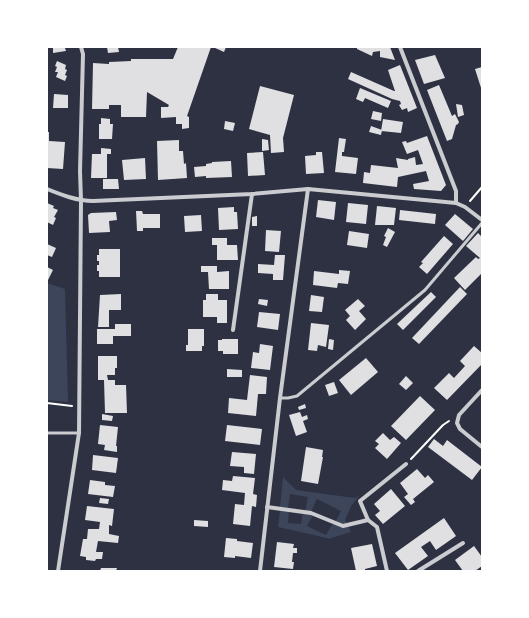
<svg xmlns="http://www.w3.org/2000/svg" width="529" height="618" font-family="'Open Sans',sans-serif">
  <rect width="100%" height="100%" fill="#2d3142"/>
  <g fill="#3c4559">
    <polygon points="47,283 65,289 68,402 47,400"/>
    <polygon points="283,477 296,490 355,498 359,496 351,506 345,520 347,524 343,526 335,522 341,511 317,499 311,512 305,511 308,497 290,494 288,508 280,507"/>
    <polygon points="280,510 289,511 288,523 301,524 303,511 313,515 307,526 326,535 333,523 348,526 351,532 331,538 331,539 278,527"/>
  </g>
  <g fill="#e0e0e3">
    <polygon points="53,47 68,47 68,48 65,48 66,51 53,53"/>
    <polygon points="107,47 118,47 119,52 108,53"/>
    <polygon points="178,47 211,47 187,116 189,117 189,128 182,129 182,124 176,124 176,117 161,118 161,107 168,107 169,105 147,92 146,117 121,117 121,105 109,105 109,109 92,109 93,63 109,64 109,62 131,61 131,59 173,59"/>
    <polygon points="213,47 226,47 224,52"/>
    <polygon points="357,47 390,47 395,60 380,57 380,51 373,52 372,56 357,49"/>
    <polygon points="435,55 445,78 424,84 415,60"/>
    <polygon points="57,61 66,65 65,69 67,70 65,75 67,76 65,81 56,77 58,72 55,72 57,67 55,66"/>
    <polygon points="400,65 417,108 408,112 407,108 402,110 399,105 401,104 400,101 392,99 348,79 351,72 394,91 395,91 388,70"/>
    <polygon points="482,67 482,91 475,69"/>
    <polygon points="439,85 452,116 455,114 459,122 458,124 456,125 452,139 447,141 427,90"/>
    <polygon points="260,86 294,95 283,138 284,152 271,153 270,135 249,129"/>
    <polygon points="360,88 391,101 388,108 365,98 363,102 356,99"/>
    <polygon points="54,94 68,95 68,108 53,108"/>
    <polygon points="456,104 462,105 464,115 458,117"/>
    <polygon points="373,111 382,113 381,121 371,119"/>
    <polygon points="101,118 110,119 110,124 113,124 112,139 99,139 99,124 101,124"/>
    <polygon points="383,119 403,122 401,133 381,131"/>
    <polygon points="225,121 235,123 233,131 224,129"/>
    <polygon points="371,126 382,130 381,135 369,132"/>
    <polygon points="47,132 49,132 49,141 65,142 63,169 47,168"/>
    <polygon points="427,136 446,185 441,191 414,189 413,184 429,181 426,171 398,177 397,187 363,183 364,172 370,173 371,165 398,168 396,158 408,160 408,159 415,157 416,165 423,164 418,150 407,154 402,142 406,141 407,143"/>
    <polygon points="339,138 346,139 344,152 342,152 342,156 358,158 356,174 335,172"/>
    <polygon points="262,139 268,140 269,150 262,151"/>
    <polygon points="179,140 179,151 183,151 184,164 186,163 187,178 158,180 157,141"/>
    <polygon points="101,148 111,149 111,154 107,154 107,178 91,178 92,154 101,154"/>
    <polygon points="263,152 265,175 248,176 247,153"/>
    <polygon points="316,152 322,152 324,173 306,174 305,156 316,155"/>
    <polygon points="145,158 146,179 124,180 122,160"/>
    <polygon points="231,161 232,177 206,178 206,176 195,177 194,167 206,166 206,164 212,163 212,162"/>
    <polygon points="103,179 118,179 119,189 103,189"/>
    <polygon points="318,200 336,202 334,220 316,217"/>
    <polygon points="47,203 54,206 53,208 58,210 54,217 56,218 53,225 47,222"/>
    <polygon points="348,203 368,205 366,224 346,222"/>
    <polygon points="377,206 396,208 394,225 375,225"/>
    <polygon points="234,207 234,212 237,212 238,229 219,230 218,208"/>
    <polygon points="400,210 436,214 435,224 399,220"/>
    <polygon points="136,211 142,211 143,214 160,214 160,228 143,228 143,231 137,231"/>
    <polygon points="116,212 117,220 109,221 110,232 89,233 88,215 91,213"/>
    <polygon points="455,214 473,229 463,241 445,225"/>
    <polygon points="201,215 202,231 185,232 184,216"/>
    <polygon points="257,216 257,226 252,226 252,217"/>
    <polygon points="388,228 395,232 387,247 383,245 386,237 384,236"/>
    <polygon points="266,230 281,231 279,252 265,251"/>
    <polygon points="349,231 369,234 367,248 347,245"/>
    <polygon points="478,233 482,237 482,273 465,290 454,278 476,257 478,259 480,258 466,246"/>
    <polygon points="444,236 453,244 427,274 419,267 423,263 421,262"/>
    <polygon points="212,238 227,238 227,245 237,245 238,260 217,260 217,245 212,245"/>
    <polygon points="47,244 56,248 52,257 47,255"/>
    <polygon points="99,249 120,249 120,277 99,277 99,271 97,271 97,265 99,265 99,261 97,261 97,255 99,255"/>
    <polygon points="275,255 285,255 283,280 273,280 273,274 258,273 258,264 274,265"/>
    <polygon points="201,266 217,266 217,272 229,271 229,289 209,289 208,272 201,272"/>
    <polygon points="47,267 53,270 47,282"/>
    <polygon points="339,270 350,271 348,284 338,283 337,288 313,285 314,271 339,274"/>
    <polygon points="460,287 467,294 419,344 412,338"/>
    <polygon points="431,292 436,297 403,330 397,324"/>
    <polygon points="121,294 121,310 109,310 109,327 98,327 100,295"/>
    <polygon points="206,294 218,294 218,300 227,300 227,323 217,323 217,317 203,317 203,300 206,300"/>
    <polygon points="311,295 324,297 322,312 309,311"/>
    <polygon points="259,299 268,300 267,306 258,304"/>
    <polygon points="358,299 365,306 359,311 366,319 355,330 346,320 350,316 345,310"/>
    <polygon points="259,312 280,314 278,330 257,327"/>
    <polygon points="311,323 329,325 326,347 318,345 317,351 308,350"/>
    <polygon points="115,324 131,324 131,336 113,336 113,344 97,344 97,329 115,329"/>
    <polygon points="188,329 204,329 204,346 202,346 202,351 186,351 186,345 188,345"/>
    <polygon points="222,339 238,339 238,354 223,354 223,351 218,351 218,340 222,340"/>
    <polygon points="329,339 334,340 333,350 328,349"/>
    <polygon points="260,344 273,346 270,370 251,368 253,352 259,353"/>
    <polygon points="474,346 482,353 482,364 447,400 434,388 449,373 454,378 465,366 460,361"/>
    <polygon points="98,356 117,356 117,368 115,368 115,375 107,375 108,380 115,380 115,385 126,385 127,413 105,413 104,380 98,380"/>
    <polygon points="366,358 378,372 351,395 339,380"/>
    <polygon points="227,369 242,370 242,377 227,377"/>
    <polygon points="250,375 267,377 266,394 258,394 256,416 228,413 229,398 247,400"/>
    <polygon points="406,376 413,383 406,390 399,384"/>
    <polygon points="334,382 338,393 329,396 325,385"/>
    <polygon points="420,396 435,410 406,440 391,426"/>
    <polygon points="305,404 306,408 299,410 298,407"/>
    <polygon points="300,412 302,417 307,415 308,419 303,421 307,432 296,436 289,415"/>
    <polygon points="102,414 113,416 112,421 102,420"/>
    <polygon points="100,425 118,427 116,446 117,446 117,452 104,450 105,445 98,444"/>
    <polygon points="227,425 262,429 260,445 225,441"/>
    <polygon points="383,433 390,440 394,437 401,443 387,459 375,448 379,444 375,441"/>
    <polygon points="434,439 443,446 447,440 482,467 472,480 428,447"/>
    <polygon points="306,447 323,450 322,457 323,457 318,484 301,481"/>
    <polygon points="232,452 256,454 254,474 244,473 244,467 230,466"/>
    <polygon points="93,455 118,458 116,473 92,470"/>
    <polygon points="417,469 425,478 428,475 434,482 413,499 415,502 411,505 404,497 408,494 400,483"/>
    <polygon points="233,476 255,478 253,494 257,495 256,507 252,506 250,526 233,524 235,504 244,505 245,493 222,490 223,480 232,481"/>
    <polygon points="90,480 105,482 105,485 115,486 113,497 88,494"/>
    <polygon points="391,489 405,506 383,524 375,515 380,511 374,504"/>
    <polygon points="100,498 109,499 108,504 99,503"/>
    <polygon points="87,506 114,509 112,526 109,525 109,534 119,536 118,543 98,541 96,552 103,552 102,559 96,559 95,561 86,560 86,557 80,556 83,539 87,539 88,529 99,529 100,522 85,520"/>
    <polygon points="444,518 456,536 436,550 430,541 421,547 428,556 408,570 395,553"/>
    <polygon points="194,520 208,521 208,527 194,526"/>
    <polygon points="226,538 237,539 237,541 253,543 251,558 235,556 235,558 224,557"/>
    <polygon points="277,542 294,544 293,548 297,548 297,553 293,553 292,562 294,562 293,569 274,567"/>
    <polygon points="372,544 377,566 365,569 365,571 356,571 351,548"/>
    <polygon points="474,546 482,557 482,566 475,571 463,571 455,560"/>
    <polygon points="101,568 117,568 116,571 100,571"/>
  </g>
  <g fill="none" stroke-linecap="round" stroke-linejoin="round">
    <g stroke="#fff" stroke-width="2">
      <polyline points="470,201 482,187"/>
      <polyline points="47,403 72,406"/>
      <polyline points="411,459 443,425 449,421"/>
    </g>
    <g stroke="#caccd0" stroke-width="3">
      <polyline points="280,398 288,398 297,396 425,290 482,223"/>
      <polyline points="47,433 79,433"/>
    </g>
    <g stroke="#caccd0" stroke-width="4">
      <polyline points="400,47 456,191 456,203"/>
      <path d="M47,189C62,195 77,201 93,201L252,194L308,189L456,203L465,207L482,220"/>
      <polyline points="233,330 252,194"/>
      <polyline points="482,390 459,415 457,423 460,429 482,447"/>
      <polyline points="267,507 311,513 343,526 368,520 377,527 387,571"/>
      <polyline points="368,520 360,501 406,464"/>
      <polyline points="58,571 79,433 81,201 80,171 83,54 81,47"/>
      <polyline points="260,571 280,398 308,189"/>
      <polyline points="418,571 463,543"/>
    </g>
  </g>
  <rect width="529" height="618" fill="none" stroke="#ffffff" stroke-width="96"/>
</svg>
